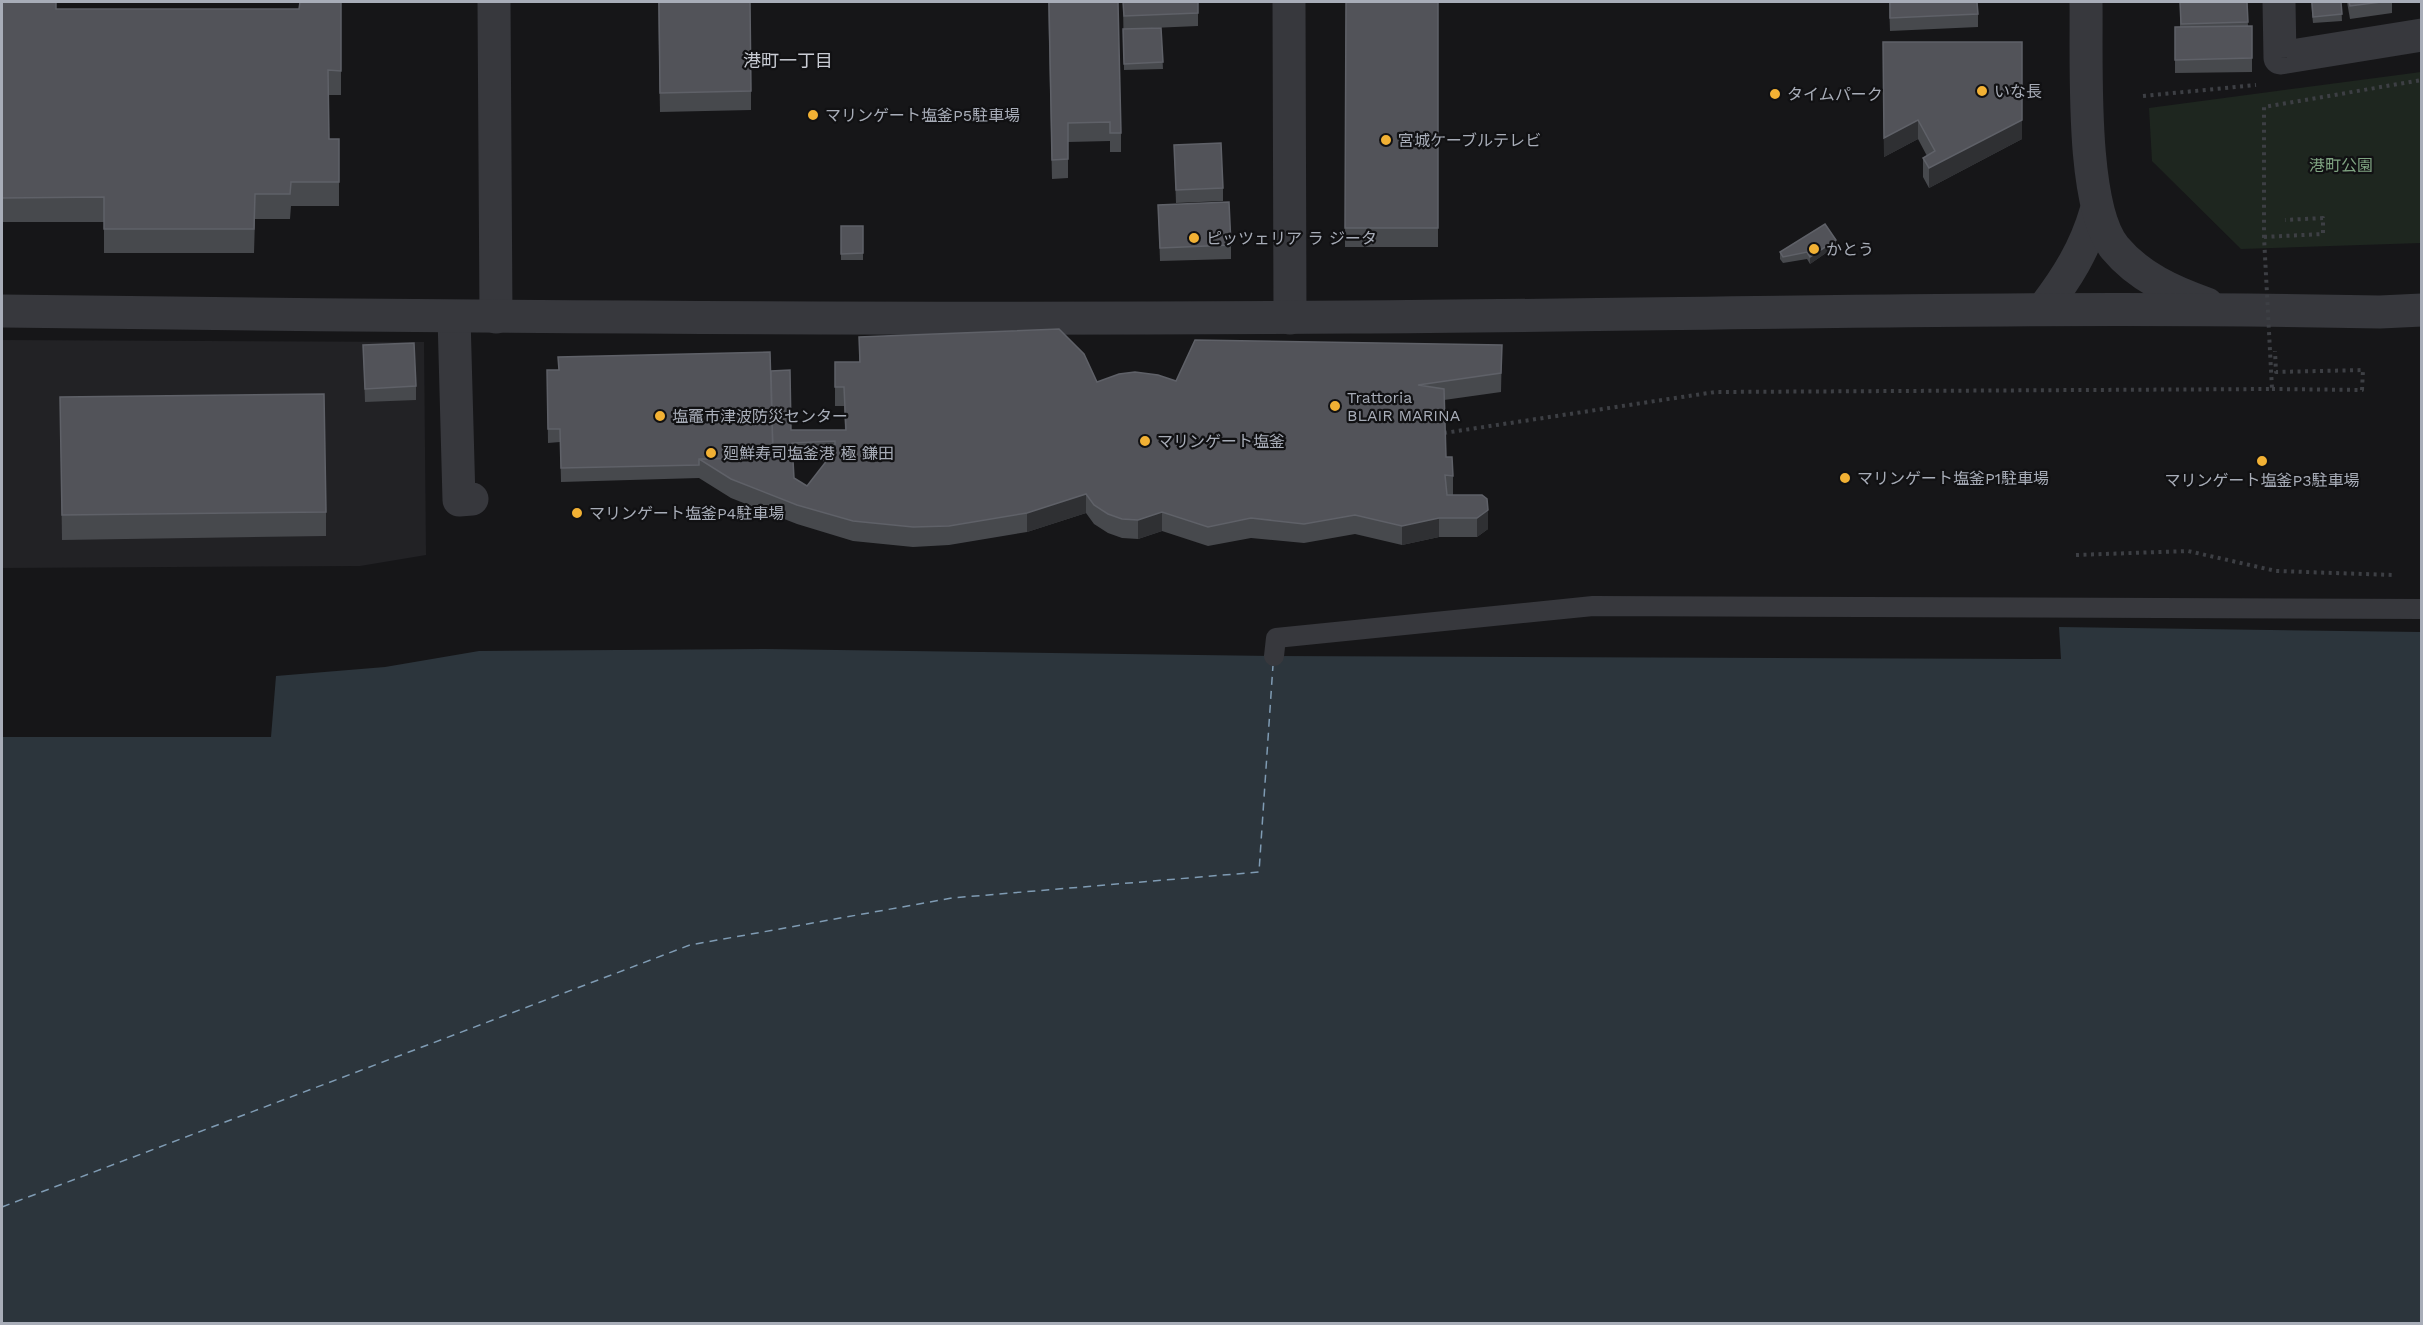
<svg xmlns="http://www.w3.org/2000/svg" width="2423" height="1325" font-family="'Work Sans','Noto Sans JP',sans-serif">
  <rect width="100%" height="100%" fill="#161618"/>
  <polygon fill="#222225" points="2,340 424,342 426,555 360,566 2,568"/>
  <polygon fill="#1e261f" points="2421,72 2421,243 2241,249 2152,161 2149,108"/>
  <polygon fill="#2c353c" points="2059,627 2421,632 2421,1323 2,1323 2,737 271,737 276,676 385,667 479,651 766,649 1274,656 2061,659"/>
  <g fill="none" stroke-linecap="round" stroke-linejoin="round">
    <polyline stroke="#7f9bb3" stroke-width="1.5" stroke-dasharray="8 6" stroke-linecap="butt" points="2,1207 690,945 952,898 1259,872 1273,665"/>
    <g stroke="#3d3f44" stroke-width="4" stroke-dasharray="3 4.5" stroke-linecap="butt">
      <polyline points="2143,96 2256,85"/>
      <polyline points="2264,237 2323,234 2323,218 2285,220"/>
      <polyline points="2272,389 2362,390 2363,370 2276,372 2275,351"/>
      <polyline points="2076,555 2188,551 2276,571 2394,575"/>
    </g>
    <polyline stroke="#37383d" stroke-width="20" points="1274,656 1276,638 1593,606 2422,609"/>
    <g stroke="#37383d" stroke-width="33">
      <polyline points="2279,2 2280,58 2422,35"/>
      <path d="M2043,309C2067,278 2085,249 2096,211"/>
      <polyline points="454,317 459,500 472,499"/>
    </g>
    <g stroke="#37383d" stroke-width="33">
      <polyline points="494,2 496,317"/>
      <polyline points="1289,2 1290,318"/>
      <path d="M2086,2C2087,59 2080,206 2115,248C2139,277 2173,292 2207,304"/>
      <path d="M2,311C452,317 902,320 1352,317C1694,315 2037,305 2380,312L2422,310"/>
    </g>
    <polyline stroke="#3d3f44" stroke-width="4" stroke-dasharray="3 4.5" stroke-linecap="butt" points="1444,433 1715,392 2272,389 2264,237 2264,107 2422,80"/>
  </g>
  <g fill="#47494d" fill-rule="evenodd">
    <polygon points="2,2 56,9 299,9 341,2 341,95 328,95 329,139 339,139 339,206 291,206 290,219 255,219 254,253 104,253 104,222 2,222"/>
    <polygon points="658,2 751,91 751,110 660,112"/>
    <polygon points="1048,2 1121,133 1121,152 1110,152 1110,141 1068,142 1068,178 1052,179"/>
    <polygon points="1123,2 1198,2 1198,26 1129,29 1161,28 1163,69 1124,70"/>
    <polygon points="1346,2 1438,2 1438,247 1345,247"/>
    <polygon points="1889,2 1978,14 1978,27 1890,31"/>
    <polygon points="2180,2 2247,2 2248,26 2252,26 2252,72 2175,73 2175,27 2180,27"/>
    <polygon points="2311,2 2341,2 2342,21 2313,23"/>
    <polygon points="2347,2 2392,2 2392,13 2350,19"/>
    <polygon points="1883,42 2022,139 1929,188 1923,177 1923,158 1927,156 1918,139 1884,157"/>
    <polygon points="1174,145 1223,188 1223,201 1176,203"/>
    <polygon points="1158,205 1231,245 1231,259 1160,261"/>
    <rect x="841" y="226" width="22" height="34"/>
    <polygon points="1836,246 1810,264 1807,259 1783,263 1780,259 1780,252"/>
    <path d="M859,337L1097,382L1176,381L1502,345L1501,392L1444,400L1446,457L1453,476V495H1482L1488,529L1477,537H1439L1402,545L1355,534L1304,543L1251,538L1208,546L1162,531L1138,539L1122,538L1108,533L1094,524L1086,513L1027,532L949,545L913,547L853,541L797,524L731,498L699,478L561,482L560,442L548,443L547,370L771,383L791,430H845L844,406H835V362H859ZM827,461L807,486L794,478L793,462Z"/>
    <polygon points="363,345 416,386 416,400 365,402"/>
    <polygon points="60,397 326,512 326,536 62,540"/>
  </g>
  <g fill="#2f3033">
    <polygon points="1918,120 1918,139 1884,157 1884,138"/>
    <polygon points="2022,120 2022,139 1929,188 1929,168"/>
    <polygon points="1836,240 1836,246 1810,264 1810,257"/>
    <polygon points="1086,494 1086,513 1027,532 1027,513"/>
    <polygon points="1488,510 1488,529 1477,537 1477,518"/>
    <polygon points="1162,512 1162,531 1138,539 1138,520"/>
    <polygon points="1439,518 1439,537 1402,545 1402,526"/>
  </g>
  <g fill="#525359" stroke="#5f6168" stroke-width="1.5" fill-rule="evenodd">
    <polygon points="2,2 56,2 56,9 299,9 300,2 341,2 341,71 328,70 329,139 339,139 339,182 291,182 290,194 255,194 254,229 104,229 104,197 2,198"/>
    <polygon points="659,2 750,2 751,91 660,93"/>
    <polygon points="1049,2 1118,2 1121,133 1110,133 1110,122 1068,123 1068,159 1052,160"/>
    <polygon points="1123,2 1198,2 1198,13 1124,16"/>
    <polygon points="1346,2 1438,2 1438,228 1345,228"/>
    <polygon points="1890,2 1977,2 1978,14 1890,18"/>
    <polygon points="2180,2 2247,2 2248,22 2181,24"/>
    <polygon points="2312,2 2341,2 2342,14 2313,17"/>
    <polygon points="2349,2 2381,2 2350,6"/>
    <polygon points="2252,26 2252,58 2175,60 2175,27"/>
    <polygon points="1161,28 1163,62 1124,64 1123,29"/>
    <polygon points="1883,42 2022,42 2022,120 1929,168 1923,158 1935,151 1918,120 1884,138"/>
    <polygon points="1221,143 1223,188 1176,190 1174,145"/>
    <polygon points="1229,202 1231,245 1160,248 1158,205"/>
    <polygon points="1825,224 1836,240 1810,257 1807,252 1783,257 1780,252"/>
    <polygon points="841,226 863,226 863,253 841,254"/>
    <path d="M1059,329L1084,354L1097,382L1119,374L1135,372L1158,375L1176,381L1195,340L1502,345L1501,373L1418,385L1444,389L1446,457H1452L1453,476L1445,475L1447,495H1482L1487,499L1488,510L1477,518H1439L1402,526L1355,515L1304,524L1251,518L1208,527L1162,512L1138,520L1122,519L1108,514L1094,505L1086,494L1027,513L949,526L913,527L853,521L797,505L731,479L699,459L773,457L771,371L790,370L791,430H846L844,387H835V362H860L859,337ZM835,441V450L807,486L794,478L792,443Z"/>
    <polygon points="414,343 416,386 365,389 363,345"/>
    <polygon points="770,352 773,457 699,459 699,465 561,468 560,429 548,429 547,370 559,370 558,357"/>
    <polygon points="324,394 326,512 62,515 60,397"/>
  </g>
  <g fill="#f2b134" stroke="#111113" stroke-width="2">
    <circle cx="1982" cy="91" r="6"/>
    <circle cx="1775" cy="94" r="6"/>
    <circle cx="813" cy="115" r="6"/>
    <circle cx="1386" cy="140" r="6"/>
    <circle cx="1194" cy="238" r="6"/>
    <circle cx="1814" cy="249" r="6"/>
    <circle cx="1335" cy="406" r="6"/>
    <circle cx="660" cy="416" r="6"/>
    <circle cx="1145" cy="441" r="6"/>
    <circle cx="711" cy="453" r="6"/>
    <circle cx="2262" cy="461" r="6"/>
    <circle cx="1845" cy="478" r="6"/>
    <circle cx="577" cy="513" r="6"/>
  </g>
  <g text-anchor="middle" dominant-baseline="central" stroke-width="4.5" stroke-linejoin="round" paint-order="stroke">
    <g font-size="16" fill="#a8adb8" stroke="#111113" text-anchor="start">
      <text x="1994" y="91">いな長</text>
      <text x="1787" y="94">タイムパーク</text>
      <text x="825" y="115">マリンゲート塩釜P5駐車場</text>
      <text x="1398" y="140">宮城ケーブルテレビ</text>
      <text x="1206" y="238">ピッツェリア ラ ジータ</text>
      <text x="1826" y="249">かとう</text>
      <text x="1347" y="397">Trattoria<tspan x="1347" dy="18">BLAIR MARINA</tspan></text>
      <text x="672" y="416">塩竈市津波防災センター</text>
      <text x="1157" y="441">マリンゲート塩釜</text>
      <text x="723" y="453">廻鮮寿司塩釜港 極 鎌田</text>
      <text x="1857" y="478">マリンゲート塩釜P1駐車場</text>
      <text x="2262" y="480" text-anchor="middle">マリンゲート塩釜P3駐車場</text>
      <text x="589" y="513">マリンゲート塩釜P4駐車場</text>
    </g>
    <g font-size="16" fill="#7fa381" stroke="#111113">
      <text x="2341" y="165">港町公園</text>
    </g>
    <g font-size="18" fill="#c9ccd4" stroke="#111113">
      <text x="788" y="60">港町一丁目</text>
    </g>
  </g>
  <rect width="2423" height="1325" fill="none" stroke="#a8adb8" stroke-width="6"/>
</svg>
